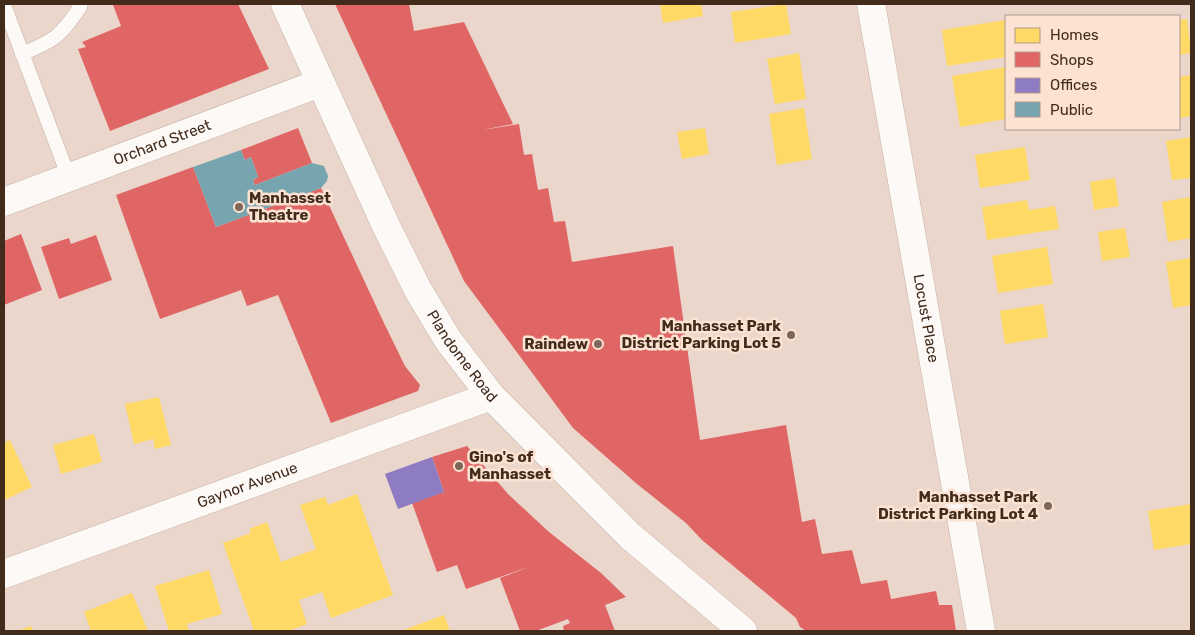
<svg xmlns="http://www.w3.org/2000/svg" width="1195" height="635" font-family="Rubik,sans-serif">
  <rect width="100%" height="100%" fill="#ead6ca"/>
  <g fill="#ffd966">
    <polygon points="660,4 701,4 703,16 663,23"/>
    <polygon points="786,4 791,34 735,43 731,12"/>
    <polygon points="1187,19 1191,53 1179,55 1179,20"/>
    <polygon points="1006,20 1006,57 947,66 942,30"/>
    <polygon points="799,53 806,99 775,104 767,59"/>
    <polygon points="1006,67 1006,119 960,127 952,76"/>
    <polygon points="1191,75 1191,116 1179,118 1179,77"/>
    <polygon points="804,108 812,159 777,165 769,114"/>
    <polygon points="705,128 709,154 682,159 677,132"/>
    <polygon points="1191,137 1191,178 1172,180 1166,141"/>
    <polygon points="1025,147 1030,180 980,188 975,155"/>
    <polygon points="1115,178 1119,206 1094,210 1090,182"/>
    <polygon points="1191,197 1191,238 1168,242 1162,202"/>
    <polygon points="1027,200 1029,210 1055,206 1059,229 987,240 982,207"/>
    <polygon points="1125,228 1130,257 1102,261 1098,232"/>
    <polygon points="1047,247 1053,284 998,293 992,256"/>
    <polygon points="1191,258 1191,305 1173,308 1166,262"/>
    <polygon points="1043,304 1048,337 1005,344 1000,311"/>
    <polygon points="159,397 171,445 155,449 153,439 134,444 125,404"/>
    <polygon points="94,434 102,462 61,474 53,445"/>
    <polygon points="10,440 32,487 4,500 4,443"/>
    <polygon points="357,494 393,595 331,618 322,592 299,600 307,624 289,631 254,631 223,543 251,533 249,529 267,522 281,562 316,549 300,505 325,497 328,505"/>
    <polygon points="1191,504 1191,544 1154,550 1148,511"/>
    <polygon points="209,570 222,614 187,624 189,631 169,631 155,586"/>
    <polygon points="132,593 148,631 91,631 84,612"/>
    <polygon points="444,615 450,631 401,631"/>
    <polygon points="31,626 33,631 17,631"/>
  </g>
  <g fill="#e06666">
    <polygon points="115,4 238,4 269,69 110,131 78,49 86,47 82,42 121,26 113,5"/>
    <polygon points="335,4 409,4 414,31 464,22 513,124 482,130 519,124 524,155 532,154 538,190 548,188 554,222 565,221 572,262 673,246 700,440 786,425 802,522 815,519 822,554 852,550 861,584 887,580 891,599 936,591 939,605 952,605 956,631 806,631 800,627 796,618 702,540 686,523 637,484 573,428 464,281"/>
    <polygon points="298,128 312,163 255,185 253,180 258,177 251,157 245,160 241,150"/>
    <polygon points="193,167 216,227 321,188 383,321 405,366 420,385 418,391 331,423 278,295 247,306 241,290 160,319 116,195"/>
    <polygon points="21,234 42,290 4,305 4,241"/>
    <polygon points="96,235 112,280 59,299 41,247 69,238 71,244"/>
    <polygon points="467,446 508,494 549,532 601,573 626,597 605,605 615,631 564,631 563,626 570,623 568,619 536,631 520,631 500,578 531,566 466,589 457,565 437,572 412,503 444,492 432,457"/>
  </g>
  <polygon fill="#8e7cc3" points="432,457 444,492 398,509 385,474"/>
  <polygon fill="#76a5af" points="241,150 245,160 251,157 258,177 253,180 255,185 312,163 324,166 328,176 327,181 321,188 216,227 193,167"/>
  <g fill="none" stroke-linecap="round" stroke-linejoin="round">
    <g stroke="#c7b2a6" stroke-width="15">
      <g id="lane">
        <polyline points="4,5 69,178"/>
        <path d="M22,54C55,40 61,36 80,7L79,4"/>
      </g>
    </g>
    <g stroke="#c7b2a6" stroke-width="29">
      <g id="street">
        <path id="s1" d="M871,4L981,631"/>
        <path id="s2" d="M4,202L320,83"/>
        <path id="s3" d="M4,574L491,396"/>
      </g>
    </g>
    <g stroke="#c7b2a6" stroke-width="29">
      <g id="secondary">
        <path id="s4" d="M285,4L387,228L418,290L448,340L491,396L630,536L743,631"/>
      </g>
    </g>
    <use href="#lane" stroke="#fcf9f7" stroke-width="14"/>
    <use href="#street" stroke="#fcf9f7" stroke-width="28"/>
    <use href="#secondary" stroke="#fcf9f7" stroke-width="28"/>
  </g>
  <g fill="#7d6759" stroke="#fce2d3" stroke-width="2">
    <circle cx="239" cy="207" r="5"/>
    <circle cx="791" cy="335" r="5"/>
    <circle cx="598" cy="344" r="5"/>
    <circle cx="459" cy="466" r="5"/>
    <circle cx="1048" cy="506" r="5"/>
  </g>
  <g text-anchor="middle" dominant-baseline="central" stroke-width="5" stroke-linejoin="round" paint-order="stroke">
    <g font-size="15" fill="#432b1c" stroke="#fce2d3">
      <text stroke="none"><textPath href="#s2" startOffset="169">Orchard Street</textPath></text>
      <text stroke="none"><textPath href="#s1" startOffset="319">Locust Place</textPath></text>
      <text stroke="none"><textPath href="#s4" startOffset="395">Plandome Road</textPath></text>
      <text stroke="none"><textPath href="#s3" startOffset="259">Gaynor Avenue</textPath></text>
    </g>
    <g font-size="15" font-weight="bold" fill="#432b1c" stroke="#fce2d3" text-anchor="end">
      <text x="249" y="198" text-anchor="start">Manhasset<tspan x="249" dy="17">Theatre</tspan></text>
      <text x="781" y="326">Manhasset Park<tspan x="781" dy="17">District Parking Lot 5</tspan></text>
      <text x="588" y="344">Raindew</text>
      <text x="469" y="457" text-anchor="start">Gino's of<tspan x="469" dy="17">Manhasset</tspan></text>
      <text x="1038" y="497">Manhasset Park<tspan x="1038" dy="17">District Parking Lot 4</tspan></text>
    </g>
  </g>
  <rect width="1195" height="635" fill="none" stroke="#432b1c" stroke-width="10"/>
  <rect x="1005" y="15" width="175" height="115" fill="#fce2d3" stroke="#b2998a"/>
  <rect x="1015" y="28" width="25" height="15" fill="#ffd966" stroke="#b2998a"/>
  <text x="1050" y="40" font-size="15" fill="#432b1c">Homes</text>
  <rect x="1015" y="52" width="25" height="15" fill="#e06666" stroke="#b2998a"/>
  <text x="1050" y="65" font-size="15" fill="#432b1c">Shops</text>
  <rect x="1015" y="78" width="25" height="15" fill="#8e7cc3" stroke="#b2998a"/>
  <text x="1050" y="90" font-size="15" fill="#432b1c">Offices</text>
  <rect x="1015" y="102" width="25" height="15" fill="#76a5af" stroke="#b2998a"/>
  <text x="1050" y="115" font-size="15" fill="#432b1c">Public</text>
</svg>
